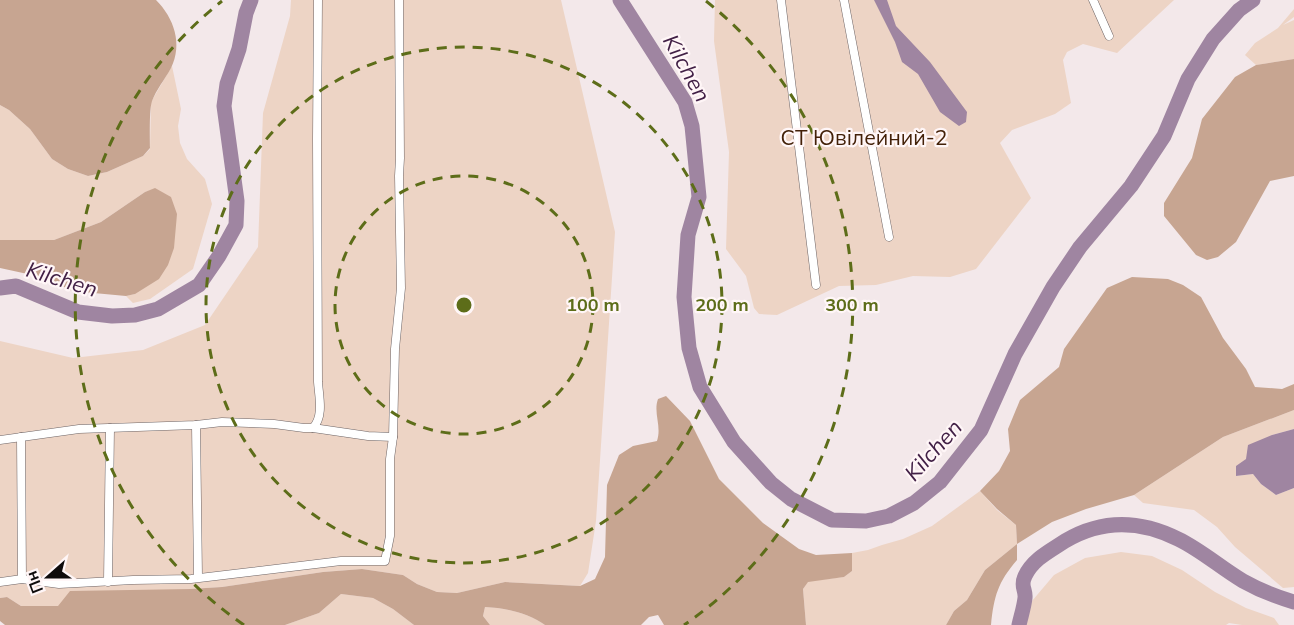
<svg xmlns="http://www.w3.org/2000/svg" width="1294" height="625" font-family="Mulish,sans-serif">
  <rect width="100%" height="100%" fill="#f3e8ea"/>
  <g fill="#edd4c5">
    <polygon points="291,0 561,0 615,232 596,521 588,573 580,586 505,582 457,593 437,592 417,584 403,575 362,569 323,572 222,587 190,589 59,606 21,606 7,597 0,598 0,341 73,358 143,350 205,325 258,247 263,113 290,16"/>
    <polygon points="715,0 1174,0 1117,53 1083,44 1067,52 1063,60 1071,103 1055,114 1012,130 1000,143 1031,198 976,269 950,277 913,276 876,285 839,286 777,315 759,314 754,308 746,276 726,249 729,152 714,41"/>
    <polygon points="1294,9 1294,17 1283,25 1294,20 1294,59 1256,65 1245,55 1255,43 1278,28"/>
    <polygon points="172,66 181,109 178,126 180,143 187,159 205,179 212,204 193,269 150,299 133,303 126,296 135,294 155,189 145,192 101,222 54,240 0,240 0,105 9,110 30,129 52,159 68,169 88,176 107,172 143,156 150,149 151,102"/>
    <polygon points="1294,410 1294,429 1272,435 1246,459 1236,476 1253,474 1261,484 1276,495 1294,488 1294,587 1283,588 1235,547 1217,527 1194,510 1143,503 1134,495 1223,437"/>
    <polygon points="980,491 997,510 1016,525 1017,544 985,570 967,600 954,611 946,625 806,625 803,589 808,581 844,577 852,571 852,553 868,550 882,545 903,539 932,526"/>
    <polygon points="1121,552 1152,556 1182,570 1215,592 1246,608 1274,618 1279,625 1242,625 1229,623 1226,625 1024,625 1032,601 1054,575 1085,558"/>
    <polygon points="341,594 373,598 393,609 414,625 285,625 319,613"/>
    <path d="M485,607C506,608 528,613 545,625H490L483,616Z"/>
  </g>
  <g fill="#c7a591">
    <path d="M0,0H156C174,18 183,44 171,68C165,79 156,90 152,101C149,110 150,138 150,148L143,156L107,172L88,176L68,169L52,159L30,129L9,110L0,105Z"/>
    <polygon points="1294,59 1294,176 1270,181 1236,242 1218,257 1207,260 1196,255 1164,216 1164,203 1192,158 1202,119 1235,77 1256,65"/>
    <polygon points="155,188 171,197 177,214 174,248 168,265 159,279 135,294 126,296 72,291 46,278 0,268 0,240 54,240 101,222 145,192"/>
    <path d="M1132,277L1168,279L1183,285L1201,297L1223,338L1246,369L1255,387L1282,389L1294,384V410L1223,437L1134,495L1086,509L1052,522L1017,544V560C998,582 994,596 991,625H946L954,611L967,600L985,570L1017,544L1016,525L997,509L980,491L999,471L1010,451L1008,429L1020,400L1059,367L1064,349L1107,288Z"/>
    <path d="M666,396L690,421L719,479L763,523L799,549L816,555L852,553V571L844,577L808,582L803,589L806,625H664L658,615L649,617L641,625H545C528,613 506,608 485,607L483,616L490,625H414L393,609L373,598L341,594L319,613L285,625H5L0,621V598L7,597L21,606H58L70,591L190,589L222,587L323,572L362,569L403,575L417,584L437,592L457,593L505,582L580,586L595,579L605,557L607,485L619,455L633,446L657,441C662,426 653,413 658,399Z"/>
  </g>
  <g fill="#9f85a1">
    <polygon points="874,0 887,0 896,26 930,62 967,112 966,122 959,126 940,112 918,74 902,62 895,42"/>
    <polygon points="1294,429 1294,488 1276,495 1261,484 1253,474 1236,476 1236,466 1246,459 1248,445 1272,435"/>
  </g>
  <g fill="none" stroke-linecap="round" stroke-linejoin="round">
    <g stroke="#9f85a1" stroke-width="15">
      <polyline points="620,0 685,102 692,126 699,197 688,235 684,297 689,348 700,387 734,442 771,483 791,499 832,520 866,521 889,516 914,503 940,482 981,430 1015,354 1053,287 1080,247 1131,186 1164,136 1188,79 1213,39 1239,10 1253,0"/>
      <polyline points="0,288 16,286 78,312 112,316 135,315 158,309 199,285 219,256 236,225 237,201 224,106 227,84 239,49 246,13 251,0"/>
      <path d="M1019,625C1021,616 1024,607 1025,598C1026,589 1020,587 1025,576C1033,559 1050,551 1065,541C1102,519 1140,520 1178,539C1201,550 1221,568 1243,581C1259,590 1277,597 1294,602"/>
    </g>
    <g stroke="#6d6465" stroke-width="9">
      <g id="street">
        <polyline points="781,0 816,285"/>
        <polyline points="844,0 889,237"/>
        <polyline points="1093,0 1109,36"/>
        <polyline points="196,425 198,577"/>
        <polyline points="313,428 368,436 393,437"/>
        <polyline points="21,437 22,579"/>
        <path d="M0,440L79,429L196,425L222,422L274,424L304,428H313C324,416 319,397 318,382L317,139L318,0"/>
        <polyline points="0,582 22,579 59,584 133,580 191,579 341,561 385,561 390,536 390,459 393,437 395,349 401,288 399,176 400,158 399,0"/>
        <polyline points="108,582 110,428"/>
      </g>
    </g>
    <use href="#street" stroke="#fff" stroke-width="8"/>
  </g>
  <g fill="none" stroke="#5d6d19" stroke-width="3" stroke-dasharray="10 8">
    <circle cx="464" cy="305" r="129"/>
    <circle cx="464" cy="305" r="258"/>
    <path d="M244 625A388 388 0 0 1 222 1M706 1A388 388 0 0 1 684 625"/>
  </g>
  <g text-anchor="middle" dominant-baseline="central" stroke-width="4.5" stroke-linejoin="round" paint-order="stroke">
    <g font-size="21" fill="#432108" stroke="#fff6f7">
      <text x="864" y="137">СT Ювілейний-2</text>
    </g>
    <g font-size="22" font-style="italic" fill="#422046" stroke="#fff6f7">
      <text transform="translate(687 68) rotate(61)">Kilchen</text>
      <text transform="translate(62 279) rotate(17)">Kilchen</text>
      <text transform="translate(933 450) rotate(-48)">Kilchen</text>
    </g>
  </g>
  <circle cx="464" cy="305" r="9" fill="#5d6d19" stroke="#fff6f7" stroke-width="3"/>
  <g font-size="18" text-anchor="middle" font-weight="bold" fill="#5d6d19" stroke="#fff6f7" stroke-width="4.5" stroke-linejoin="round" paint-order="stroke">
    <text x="593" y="311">100 m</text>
    <text x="722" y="311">200 m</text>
    <text x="852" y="311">300 m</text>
  </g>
  <g transform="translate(48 577) rotate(249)" stroke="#fff6f7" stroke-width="4.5" paint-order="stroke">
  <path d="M0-4.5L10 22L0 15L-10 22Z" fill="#0e0b0b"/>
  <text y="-9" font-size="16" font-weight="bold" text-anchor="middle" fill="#0e0b0b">Пн</text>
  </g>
</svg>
